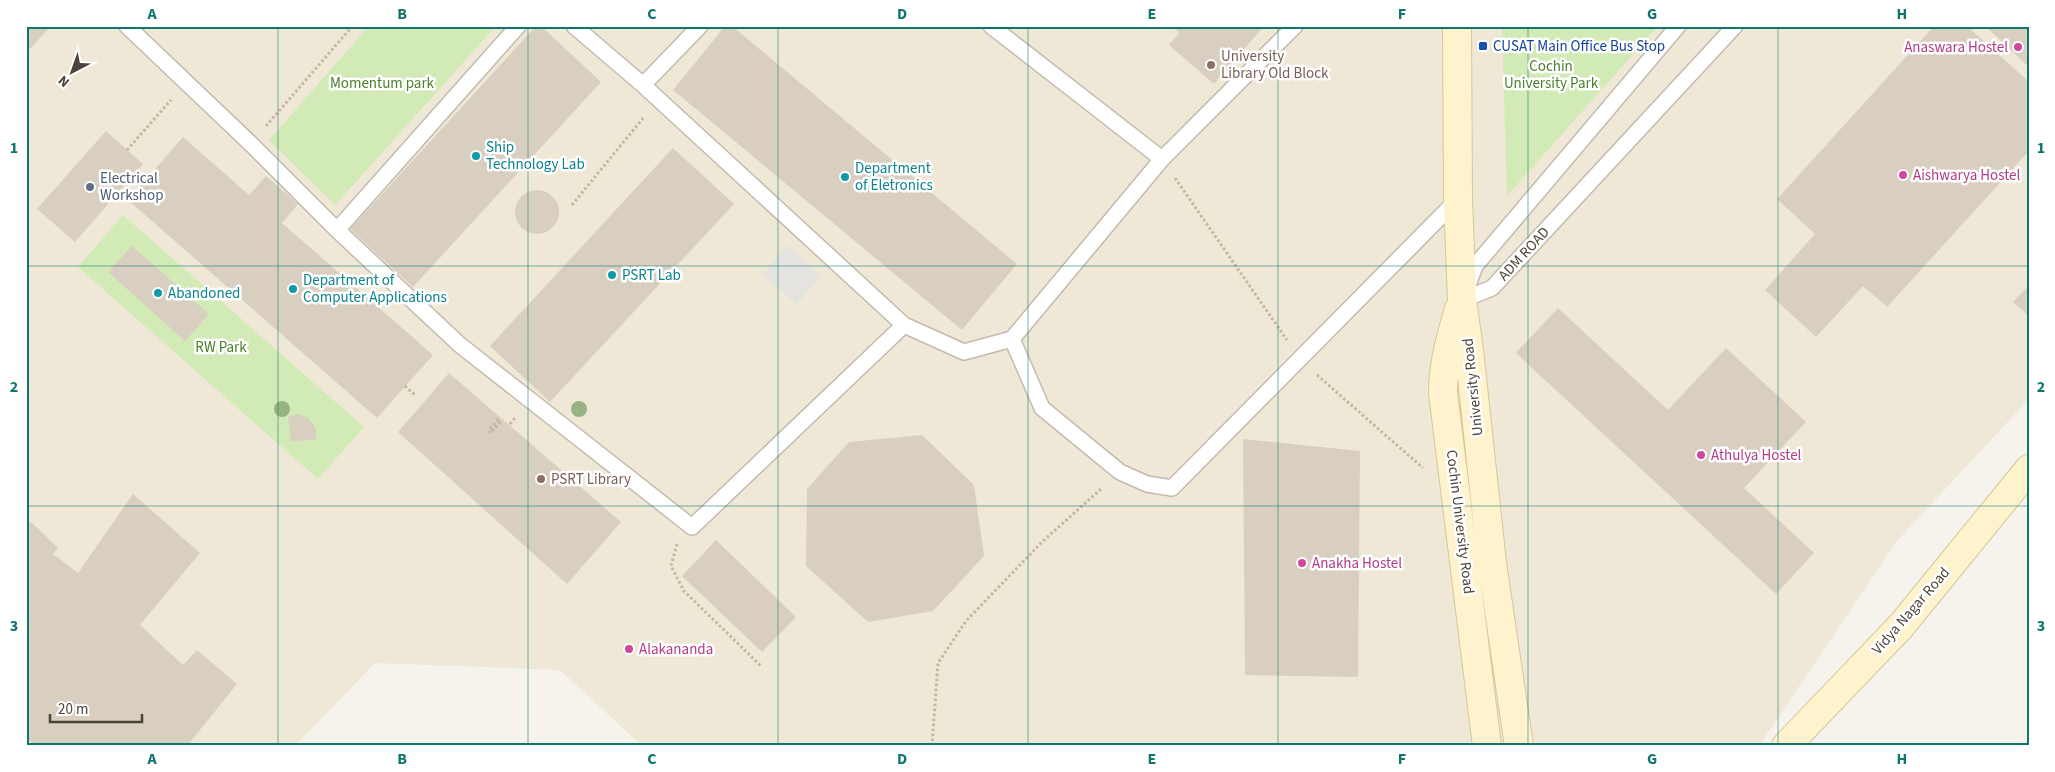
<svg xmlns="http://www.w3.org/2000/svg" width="2055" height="772" viewBox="0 0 2055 772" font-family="'Source Sans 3',sans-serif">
<rect width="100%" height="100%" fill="#f6f3ec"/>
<path fill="#efe8d6" d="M26,26H2029V399L1897,541L1759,746H642L560,670L375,663L295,746H26Z"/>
<path fill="#d2eab5" d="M369,26H496L335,205L269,140Z
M1502,26H1658L1507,196Z
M123,215L364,427L318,479L78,267Z"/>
<path fill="#e5e3e0" d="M787,245L821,276L797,304L763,275Z"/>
<path fill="#d8cfc1" d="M26,26H51L26,53Z
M536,26H541L601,82L413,287L350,229Z
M725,26H732L1017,264L962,330L673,90Z
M1172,26H1264L1214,84L1169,45L1179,33Z
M1934,26H1967L2029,82V151L1887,307L1863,286L1816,337L1765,290L1815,234L1777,199Z
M1985,26H2029V67Z
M106,131L143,164L75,242L37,209Z
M183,137L249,195L266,176L298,204L282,223L433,355L377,418L128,200Z
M673,148L734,204L550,402L490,346Z
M515 212a22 22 0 1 1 44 0a22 22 0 1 1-44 0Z
M132,246L209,314L185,341L108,272Z
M2029,285V316L2013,302Z
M1558,308L1668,410L1726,348L1806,422L1744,488L1814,553L1776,594L1516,353Z
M449,373L621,522L567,584L398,432Z
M298,414L308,418L316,428V440L291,441L288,417Z
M922,435L974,485L984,556L933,611L868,622L806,566L807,489L849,442Z
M1243,439L1360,451L1358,677L1245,675Z
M133,494L200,553L140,625L183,665L197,650L237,684L187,746H36L26,738V527L31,522L58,548L53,554L78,573Z
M716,540L796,617L762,652L682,576Z"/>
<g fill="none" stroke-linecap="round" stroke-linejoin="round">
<g stroke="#c2bbae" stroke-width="18">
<path id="lane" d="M127,26L251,144L337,230L460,345L692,527L904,325
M574,26L643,85L904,325L964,352L1012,339L1162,159L1295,26
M991,26L1162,159
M643,85L700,26
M337,230L518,26
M1468,285L1475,266L1678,26
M1462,300L1492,288L1735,26
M1012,339L1042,408L1120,472L1147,484L1172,488L1458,199"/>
</g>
<g stroke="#d6c79b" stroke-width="30">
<path id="secondary" d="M1457,26L1458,199L1462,300L1469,350L1492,563L1519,746
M1459,309C1451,337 1443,363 1443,393L1487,746
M1786,746L1901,626L2029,469"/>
</g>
<path stroke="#c4b79f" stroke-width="3" stroke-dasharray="2.5 2.5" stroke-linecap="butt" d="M266,126L350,29L349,26
M127,150L171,100
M1175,178L1287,340
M572,205L644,117
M1317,375L1423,468
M405,386L415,395
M498,419L489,431L491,433L501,421
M510,424L515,418
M677,544L671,566L684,591L762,667
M932,746L938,663L966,621L1043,541L1102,488"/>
<use href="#lane" stroke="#fff" stroke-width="15"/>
<use href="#secondary" stroke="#fff3cd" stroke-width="28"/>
</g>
<g fill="#97b381">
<circle cx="282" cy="409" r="8"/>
<circle cx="579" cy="409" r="8"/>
</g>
<path fill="none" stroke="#0f766e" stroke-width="1" stroke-opacity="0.55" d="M278,26V746M528,26V746M778,26V746M1028,26V746M1278,26V746M1528,26V746M1778,26V746M26,266H2029M26,506H2029"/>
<rect fill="#1a4fb4" stroke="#fff" stroke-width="2" x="1478" y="41" width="10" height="10" rx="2.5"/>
<g fill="#d1479c" stroke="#fff" stroke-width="2">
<circle cx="2018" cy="47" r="5"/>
<circle cx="1903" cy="175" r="5"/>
<circle cx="1701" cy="455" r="5"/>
<circle cx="1302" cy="563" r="5"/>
<circle cx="629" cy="649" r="5"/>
</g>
<g fill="#8d6e63" stroke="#fff" stroke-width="2">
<circle cx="1211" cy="65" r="5"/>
<circle cx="541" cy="479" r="5"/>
</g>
<g fill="#0f9aa8" stroke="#fff" stroke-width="2">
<circle cx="476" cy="156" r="5"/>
<circle cx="845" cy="177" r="5"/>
<circle cx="612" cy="275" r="5"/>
<circle cx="293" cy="289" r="5"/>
<circle cx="158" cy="293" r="5"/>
</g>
<circle fill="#5c6f8a" stroke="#fff" stroke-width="2" cx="90" cy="187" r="5"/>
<g text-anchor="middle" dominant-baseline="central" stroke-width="5" stroke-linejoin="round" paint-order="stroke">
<g font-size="15" fill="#164399" stroke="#fff" text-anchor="start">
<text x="1493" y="46">CUSAT Main Office Bus Stop</text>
</g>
<g font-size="15" fill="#b23c85" stroke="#fff" text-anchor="start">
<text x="2008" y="47" text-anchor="end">Anaswara Hostel</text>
<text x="1913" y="175">Aishwarya Hostel</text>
<text x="1711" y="455">Athulya Hostel</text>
<text x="1312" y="563">Anakha Hostel</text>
<text x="639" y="649">Alakananda</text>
</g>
<g font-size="15" fill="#785e54" stroke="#fff" text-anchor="start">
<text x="1221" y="56">University<tspan x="1221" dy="17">Library Old Block</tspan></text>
<text x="551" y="479">PSRT Library</text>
</g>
<g font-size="15" fill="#4a7f2a" stroke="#fff">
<text x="1551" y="66">Cochin<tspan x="1551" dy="17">University Park</tspan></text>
<text x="382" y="83">Momentum park</text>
<text x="221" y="347">RW Park</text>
</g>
<g font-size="15" fill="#0d838f" stroke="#fff" text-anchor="start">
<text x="486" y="147">Ship<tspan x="486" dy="17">Technology Lab</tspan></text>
<text x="855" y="168">Department<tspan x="855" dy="17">of Eletronics</tspan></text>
<text x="622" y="275">PSRT Lab</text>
<text x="303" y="280">Department of<tspan x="303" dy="17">Computer Applications</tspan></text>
<text x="168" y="293">Abandoned</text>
</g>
<g font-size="15" fill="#4e5e75" stroke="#fff" text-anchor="start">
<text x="100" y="178">Electrical<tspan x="100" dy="17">Workshop</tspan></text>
</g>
<g font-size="15" fill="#4b4439" stroke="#fff">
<text transform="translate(1524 254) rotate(-47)">ADM ROAD</text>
<text transform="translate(1473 387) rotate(-96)">University Road</text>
<text transform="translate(1460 522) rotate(83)">Cochin University Road</text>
<text transform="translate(1911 611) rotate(-49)">Vidya Nagar Road</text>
</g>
</g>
<rect width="2055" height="772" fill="none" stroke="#ffffff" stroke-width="55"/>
<g transform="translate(72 72) rotate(221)" stroke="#ffffff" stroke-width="4" paint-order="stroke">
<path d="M0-4L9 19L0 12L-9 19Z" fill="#4b4439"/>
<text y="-8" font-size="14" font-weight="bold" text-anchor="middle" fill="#4b4439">N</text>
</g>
<path d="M50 714v8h92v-8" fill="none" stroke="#4b4439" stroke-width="2.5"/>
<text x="58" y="714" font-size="15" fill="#4b4439" stroke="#ffffff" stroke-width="4" paint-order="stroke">20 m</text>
<rect x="28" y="28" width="2000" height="716" fill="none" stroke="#0f766e" stroke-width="2"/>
<g font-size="16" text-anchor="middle" font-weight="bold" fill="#0f766e">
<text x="152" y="19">A</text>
<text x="402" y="19">B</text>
<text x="652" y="19">C</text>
<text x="902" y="19">D</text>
<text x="1152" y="19">E</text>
<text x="1402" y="19">F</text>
<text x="1652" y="19">G</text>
<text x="1902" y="19">H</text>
<text x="14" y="153">1</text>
<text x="2041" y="153">1</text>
<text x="14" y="392">2</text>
<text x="2041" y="392">2</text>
<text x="14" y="631">3</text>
<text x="2041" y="631">3</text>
<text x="152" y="764">A</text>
<text x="402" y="764">B</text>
<text x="652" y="764">C</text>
<text x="902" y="764">D</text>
<text x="1152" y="764">E</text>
<text x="1402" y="764">F</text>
<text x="1652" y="764">G</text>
<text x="1902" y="764">H</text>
</g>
</svg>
